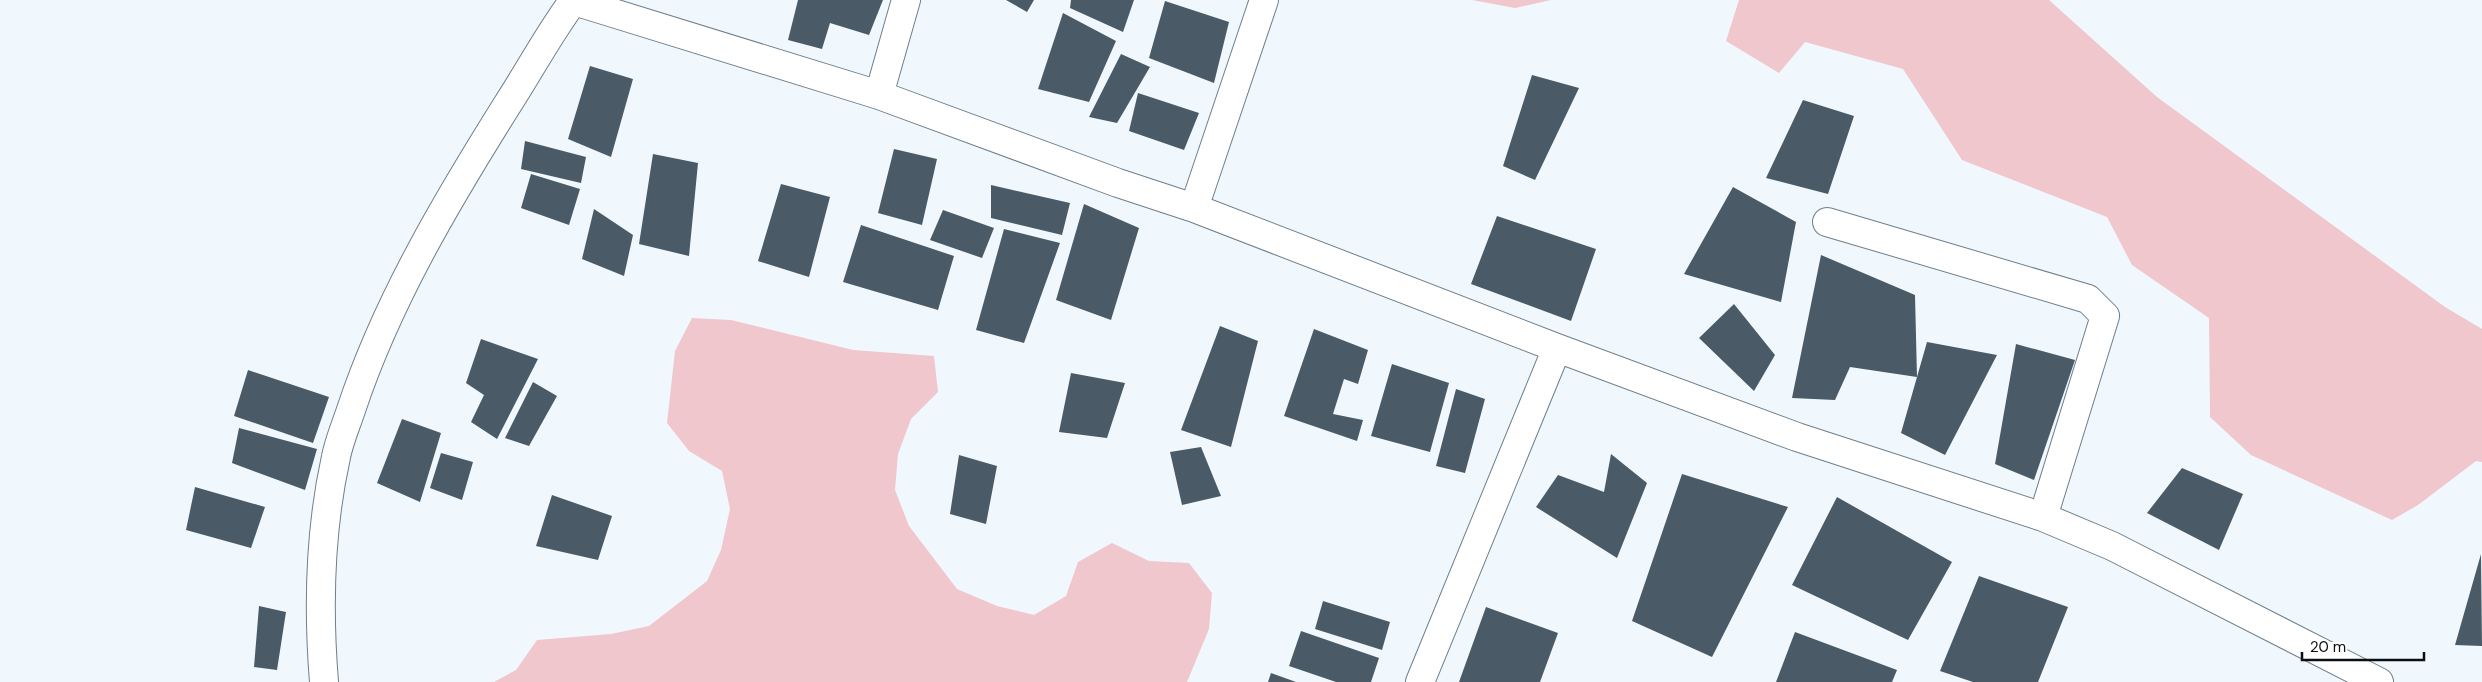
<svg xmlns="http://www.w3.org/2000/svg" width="2482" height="682" viewBox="0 0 2482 682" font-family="'DM Sans',sans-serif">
<rect width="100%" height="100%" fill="#f0f8fe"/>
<path fill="#efc7cc" d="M1472,0H1551L1515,8Z
M1739,0H2049L2157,97L2445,307L2482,329V462L2476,461L2418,505L2392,520L2251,455L2210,417L2209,318L2132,265L2107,217L1962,160L1903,69L1805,42L1779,73L1726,41Z
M692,318L731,320L853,350L934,356L938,392L911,419L898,454L895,490L909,526L957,589L997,606L1034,615L1066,596L1078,562L1112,543L1149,561L1189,563L1212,593L1209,629L1187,682H494L516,670L537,640L611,634L649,626L707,581L721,550L730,509L722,471L689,451L667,423L675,351Z"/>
<path fill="#4a5b67" d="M798,0H883L869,35L830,23L822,49L788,40Z
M1006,0H1034L1027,12Z
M1071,0H1134L1123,32L1070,8Z
M1165,1L1229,22L1214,83L1149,58Z
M1063,13L1116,41L1089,102L1038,89Z
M1121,54L1150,67L1117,123L1089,117Z
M590,66L633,79L611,157L568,139Z
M1532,75L1579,88L1535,180L1503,166Z
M1138,93L1199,113L1184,150L1129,131Z
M1803,100L1854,116L1828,194L1766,178Z
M525,141L586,157L581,183L521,169Z
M894,149L937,159L922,225L878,213Z
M653,154L698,163L689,256L639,244Z
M531,174L580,189L569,225L521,208Z
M781,184L830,197L809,277L758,261Z
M991,185L1070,203L1062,235L991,218Z
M1733,187L1796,222L1781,302L1684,274Z
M1084,204L1139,228L1111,320L1056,300Z
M594,209L633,235L624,276L582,259Z
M943,210L994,228L982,258L930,240Z
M1497,216L1596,249L1571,321L1471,284Z
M861,225L954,256L938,310L843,282Z
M1004,229L1060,243L1024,343L976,330Z
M1821,255L1915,295L1917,377L1927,342L1997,355L1945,455L1901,433L1917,377L1850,367L1835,400L1792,398Z
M1734,304L1775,355L1754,391L1699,338Z
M1220,326L1258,341L1231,447L1181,430Z
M1314,329L1368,350L1358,384L1344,379L1333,414L1363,420L1357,441L1284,416Z
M481,339L538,359L497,439L471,422L484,395L466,383Z
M2016,344L2075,360L2034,480L1995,464Z
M1392,364L1449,383L1430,452L1371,436Z
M248,370L329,397L313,443L234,416Z
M1071,373L1125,383L1107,438L1059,432Z
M533,382L557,396L529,446L505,438Z
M1456,389L1485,399L1465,473L1436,466Z
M402,419L441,433L420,502L377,483Z
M239,428L317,449L305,490L232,463Z
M1201,447L1221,496L1182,505L1170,452Z
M441,453L473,462L462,500L430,488Z
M1611,454L1647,483L1617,558L1536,507L1558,475L1604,492Z
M959,455L997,466L986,524L950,514Z
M2182,468L2243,494L2219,550L2147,513Z
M1682,474L1788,507L1712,657L1632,621Z
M195,487L265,507L251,548L186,530Z
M552,495L612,516L598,560L536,546Z
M1837,497L1952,562L1908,640L1792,585Z
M2481,554L2482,646L2455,645Z
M1979,576L2068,607L2038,682H1973L1940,671Z
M1323,601L1390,622L1382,650L1315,629Z
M259,606L286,612L277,670L254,667Z
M1486,607L1558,633L1540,682H1459Z
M1301,631L1379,658L1371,682H1336L1289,666Z
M1795,632L1897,670L1892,682H1776Z
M1271,673L1296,682H1268Z"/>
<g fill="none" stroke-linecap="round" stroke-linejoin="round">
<g stroke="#6e7f8c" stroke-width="30">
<path id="minor" d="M571,0L879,95L1118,183L1194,208L1557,348L1797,437L2043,517L2112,546L2379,682
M879,95L906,0
M1194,208L1264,0
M1827,222L2088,299L2105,316L2043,517
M324,682C318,608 320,529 336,457C339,441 346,425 351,410C387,301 448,199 509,102C531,68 550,32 574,0
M1420,682L1557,348"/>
</g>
<use href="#minor" stroke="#fff" stroke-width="28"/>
</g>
<path d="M2302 652v8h122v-8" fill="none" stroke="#090f14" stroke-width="2.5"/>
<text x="2310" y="652" font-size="15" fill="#090f14" stroke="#ffffff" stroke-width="4" paint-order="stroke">20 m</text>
</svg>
